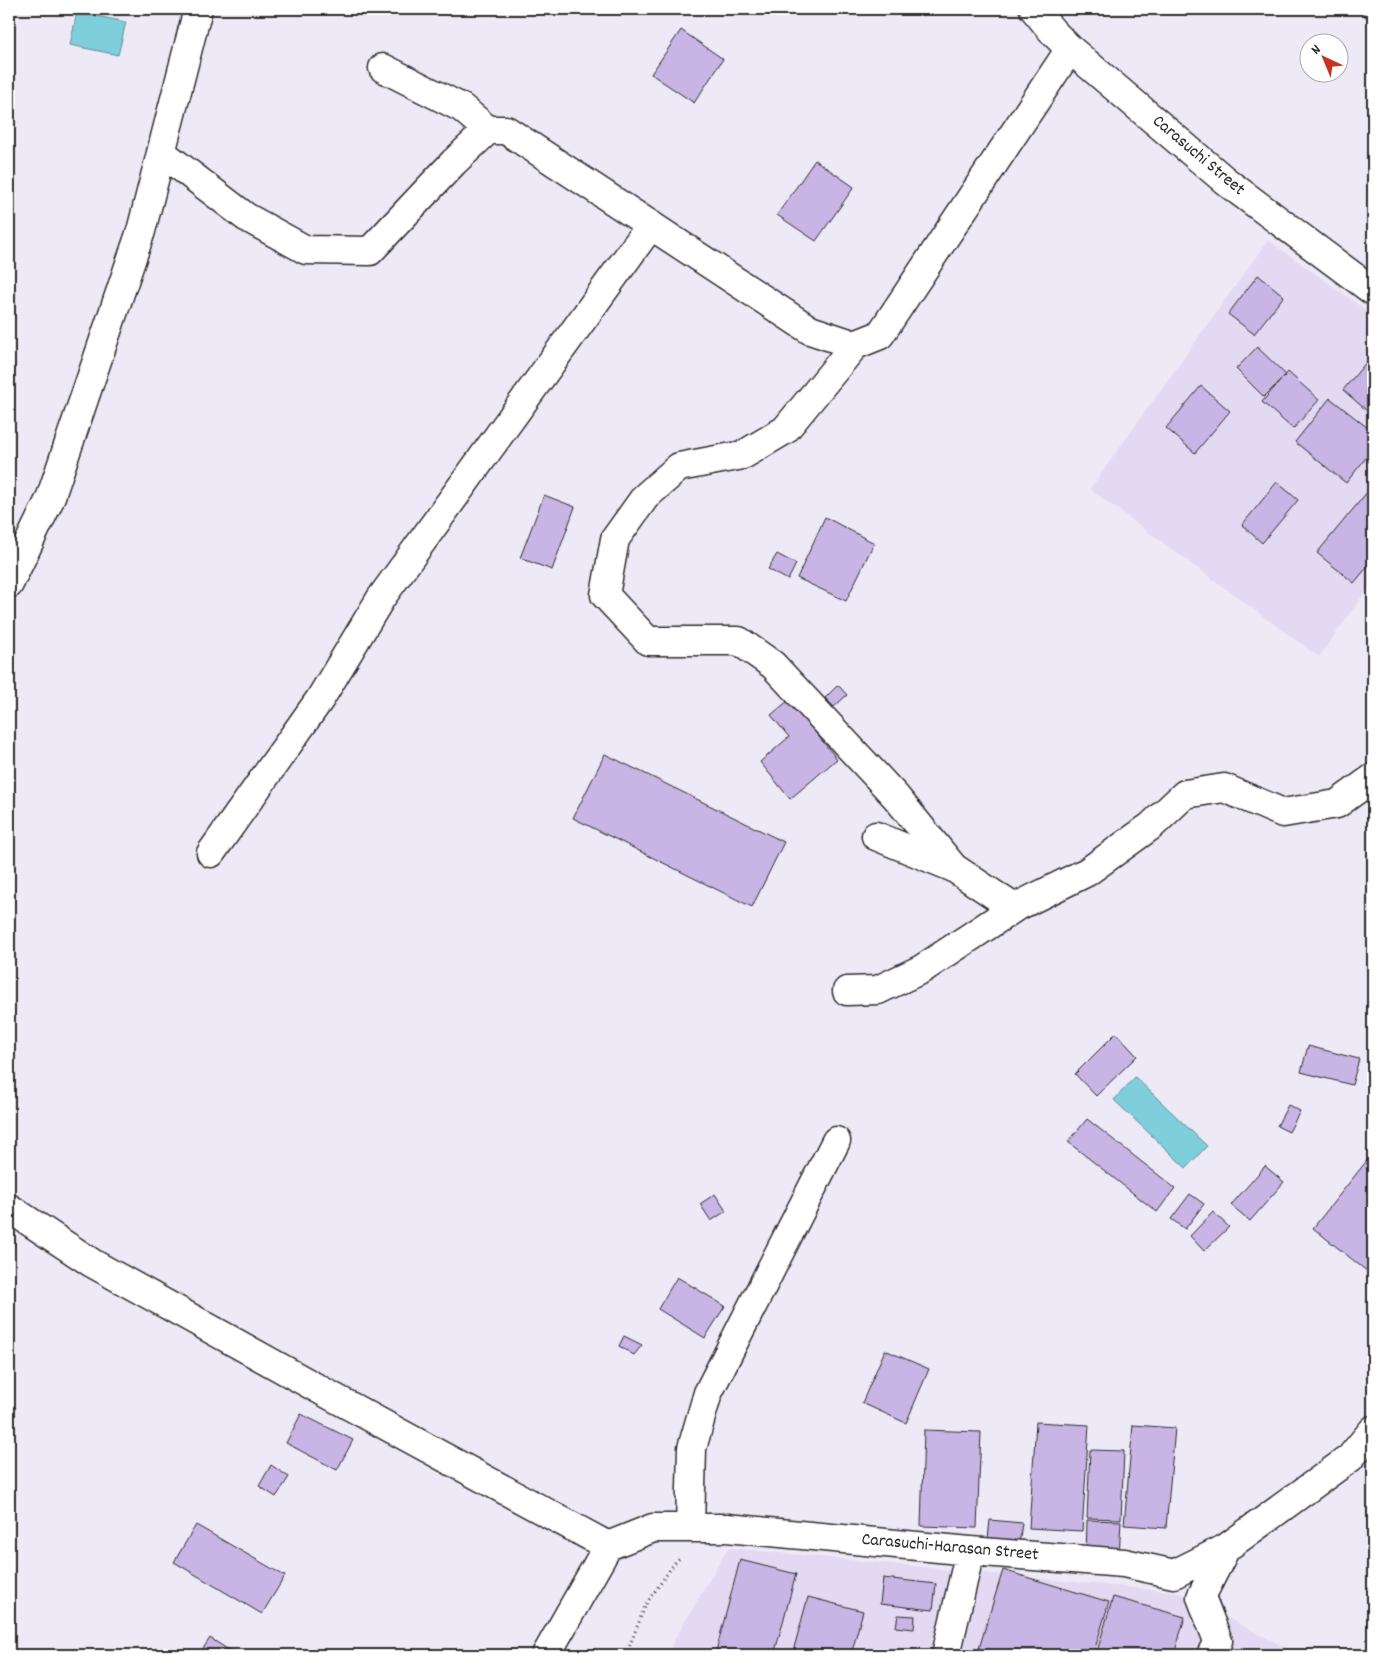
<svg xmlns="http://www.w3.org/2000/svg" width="1382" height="1664" viewBox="0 0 1382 1664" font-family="Dekko,sans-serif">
<rect width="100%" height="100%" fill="#eee9f7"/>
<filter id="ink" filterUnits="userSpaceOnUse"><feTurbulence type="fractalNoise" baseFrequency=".02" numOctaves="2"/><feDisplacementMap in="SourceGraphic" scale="10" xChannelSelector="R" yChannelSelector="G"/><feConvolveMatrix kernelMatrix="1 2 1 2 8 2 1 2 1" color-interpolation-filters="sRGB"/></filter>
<g filter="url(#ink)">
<path fill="#e3d9f2" d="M1268,240L1373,315V581L1319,657L1090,489Z
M728,1548L1177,1592L1300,1655H671L672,1644Z"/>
<path fill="#7ecedb" stroke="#5d8d95" d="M77,12L126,22L118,55L70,45Z
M1135,1077L1207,1146L1186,1168L1114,1100Z"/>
<path fill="#c8b5e5" stroke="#2b2b2b" d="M1356,9H1373V22Z
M681,30L723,59L694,103L651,74Z
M815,160L854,187L816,241L777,215Z
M1258,275L1284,296L1254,334L1228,314Z
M1257,347L1286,375L1264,397L1236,369Z
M1373,354V416L1343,390Z
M1288,372L1319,400L1293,429L1262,402Z
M1201,386L1230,411L1195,453L1166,428Z
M1330,398L1373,432V449L1346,483L1295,442Z
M1277,482L1298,500L1262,543L1242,525Z
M1373,485V560L1354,583L1317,553Z
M544,495L575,507L552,570L520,558Z
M825,517L874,543L846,601L797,578Z
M777,554L796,564L788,580L768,569Z
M838,685L847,695L834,707L825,698Z
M789,700L837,759L790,799L760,762L789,737L771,715Z
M605,754L784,842L752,907L573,818Z
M1116,1033L1137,1056L1096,1096L1075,1074Z
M1308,1046L1359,1059L1352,1085L1301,1072Z
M1288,1105L1300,1111L1289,1132L1277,1126Z
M1087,1119L1175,1188L1157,1212L1068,1142Z
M1373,1153V1276L1313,1228Z
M1265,1166L1284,1182L1250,1221L1231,1205Z
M715,1194L726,1211L711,1221L700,1204Z
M1190,1194L1204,1204L1185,1229L1171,1219Z
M1213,1212L1229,1227L1204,1251L1190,1236Z
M677,1277L725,1306L705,1338L658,1309Z
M624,1336L642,1345L634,1355L619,1346Z
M885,1350L929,1369L906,1423L862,1403Z
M301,1414L353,1440L337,1470L286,1443Z
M1036,1422L1089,1425L1082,1531L1029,1528Z
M1133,1425L1175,1428L1166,1528L1124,1525Z
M924,1430L981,1432L977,1528L921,1526Z
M1090,1450L1124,1451L1121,1519L1087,1518Z
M271,1465L289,1477L276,1497L259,1486Z
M990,1520L1022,1523L1018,1553L987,1549Z
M1087,1520L1121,1521L1119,1556L1086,1555Z
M196,1525L285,1576L262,1614L174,1562Z
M740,1560L796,1574L774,1655H715Z
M1003,1570L1109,1602L1093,1655H977Z
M883,1578L936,1584L933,1610L880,1604Z
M808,1597L863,1611L851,1655H792Z
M1113,1597L1185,1617L1174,1655H1096Z
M898,1615L915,1616L914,1629L896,1627Z
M210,1638L232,1652L230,1655H199Z"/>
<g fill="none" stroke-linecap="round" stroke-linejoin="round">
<g stroke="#2b2b2b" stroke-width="31">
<path id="minor" d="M1034,9L1053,32L1070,49L1228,183L1373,291
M383,68L462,108L488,130
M161,152L246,217L306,250L370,251L454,162L488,130H506L810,330L855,345L880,335L1070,49
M855,345L785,430L743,455L679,467L645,497L615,539L605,595L648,641H739L773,665L896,797L954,868
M9,584L50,499L141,231L198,9
M876,836L954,868L1014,908
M211,853L320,699L381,598L651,225
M847,991L878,990L922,969L1014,908L1087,872L1151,826L1185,794L1224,788L1283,813L1337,804L1373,778
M9,1208L92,1263L324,1392L608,1546
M690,1528L692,1448L708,1393L836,1141
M546,1655L608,1546L653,1528H727L970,1551L1124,1563L1174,1574L1226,1548L1350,1458L1373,1430
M946,1655L970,1551
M1211,1655L1218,1641L1201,1597L1226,1548"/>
</g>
<path stroke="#2b2b2b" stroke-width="3" stroke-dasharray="1 4" stroke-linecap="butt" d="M626,1655L646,1604L676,1561L680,1558"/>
<use href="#minor" stroke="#fff" stroke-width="28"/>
</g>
</g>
<g text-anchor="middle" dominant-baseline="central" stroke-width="5" stroke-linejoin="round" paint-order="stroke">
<g font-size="18" fill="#2b2b2b" stroke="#fff">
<text transform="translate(1198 156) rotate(40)">Carasuchi Street</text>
<text transform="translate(950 1548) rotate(5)">Carasuchi-Harasan Street</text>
</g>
</g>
<rect width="1382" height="1664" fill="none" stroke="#fff" stroke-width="30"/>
<rect x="15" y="15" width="1352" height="1634" fill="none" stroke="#2b2b2b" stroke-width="2" filter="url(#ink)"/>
<g transform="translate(1324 58) rotate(316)"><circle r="24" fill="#ffffff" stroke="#aaaaaa"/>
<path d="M0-4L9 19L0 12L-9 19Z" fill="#c8321e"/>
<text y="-8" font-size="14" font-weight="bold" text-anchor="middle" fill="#2b2b2b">N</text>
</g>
</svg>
